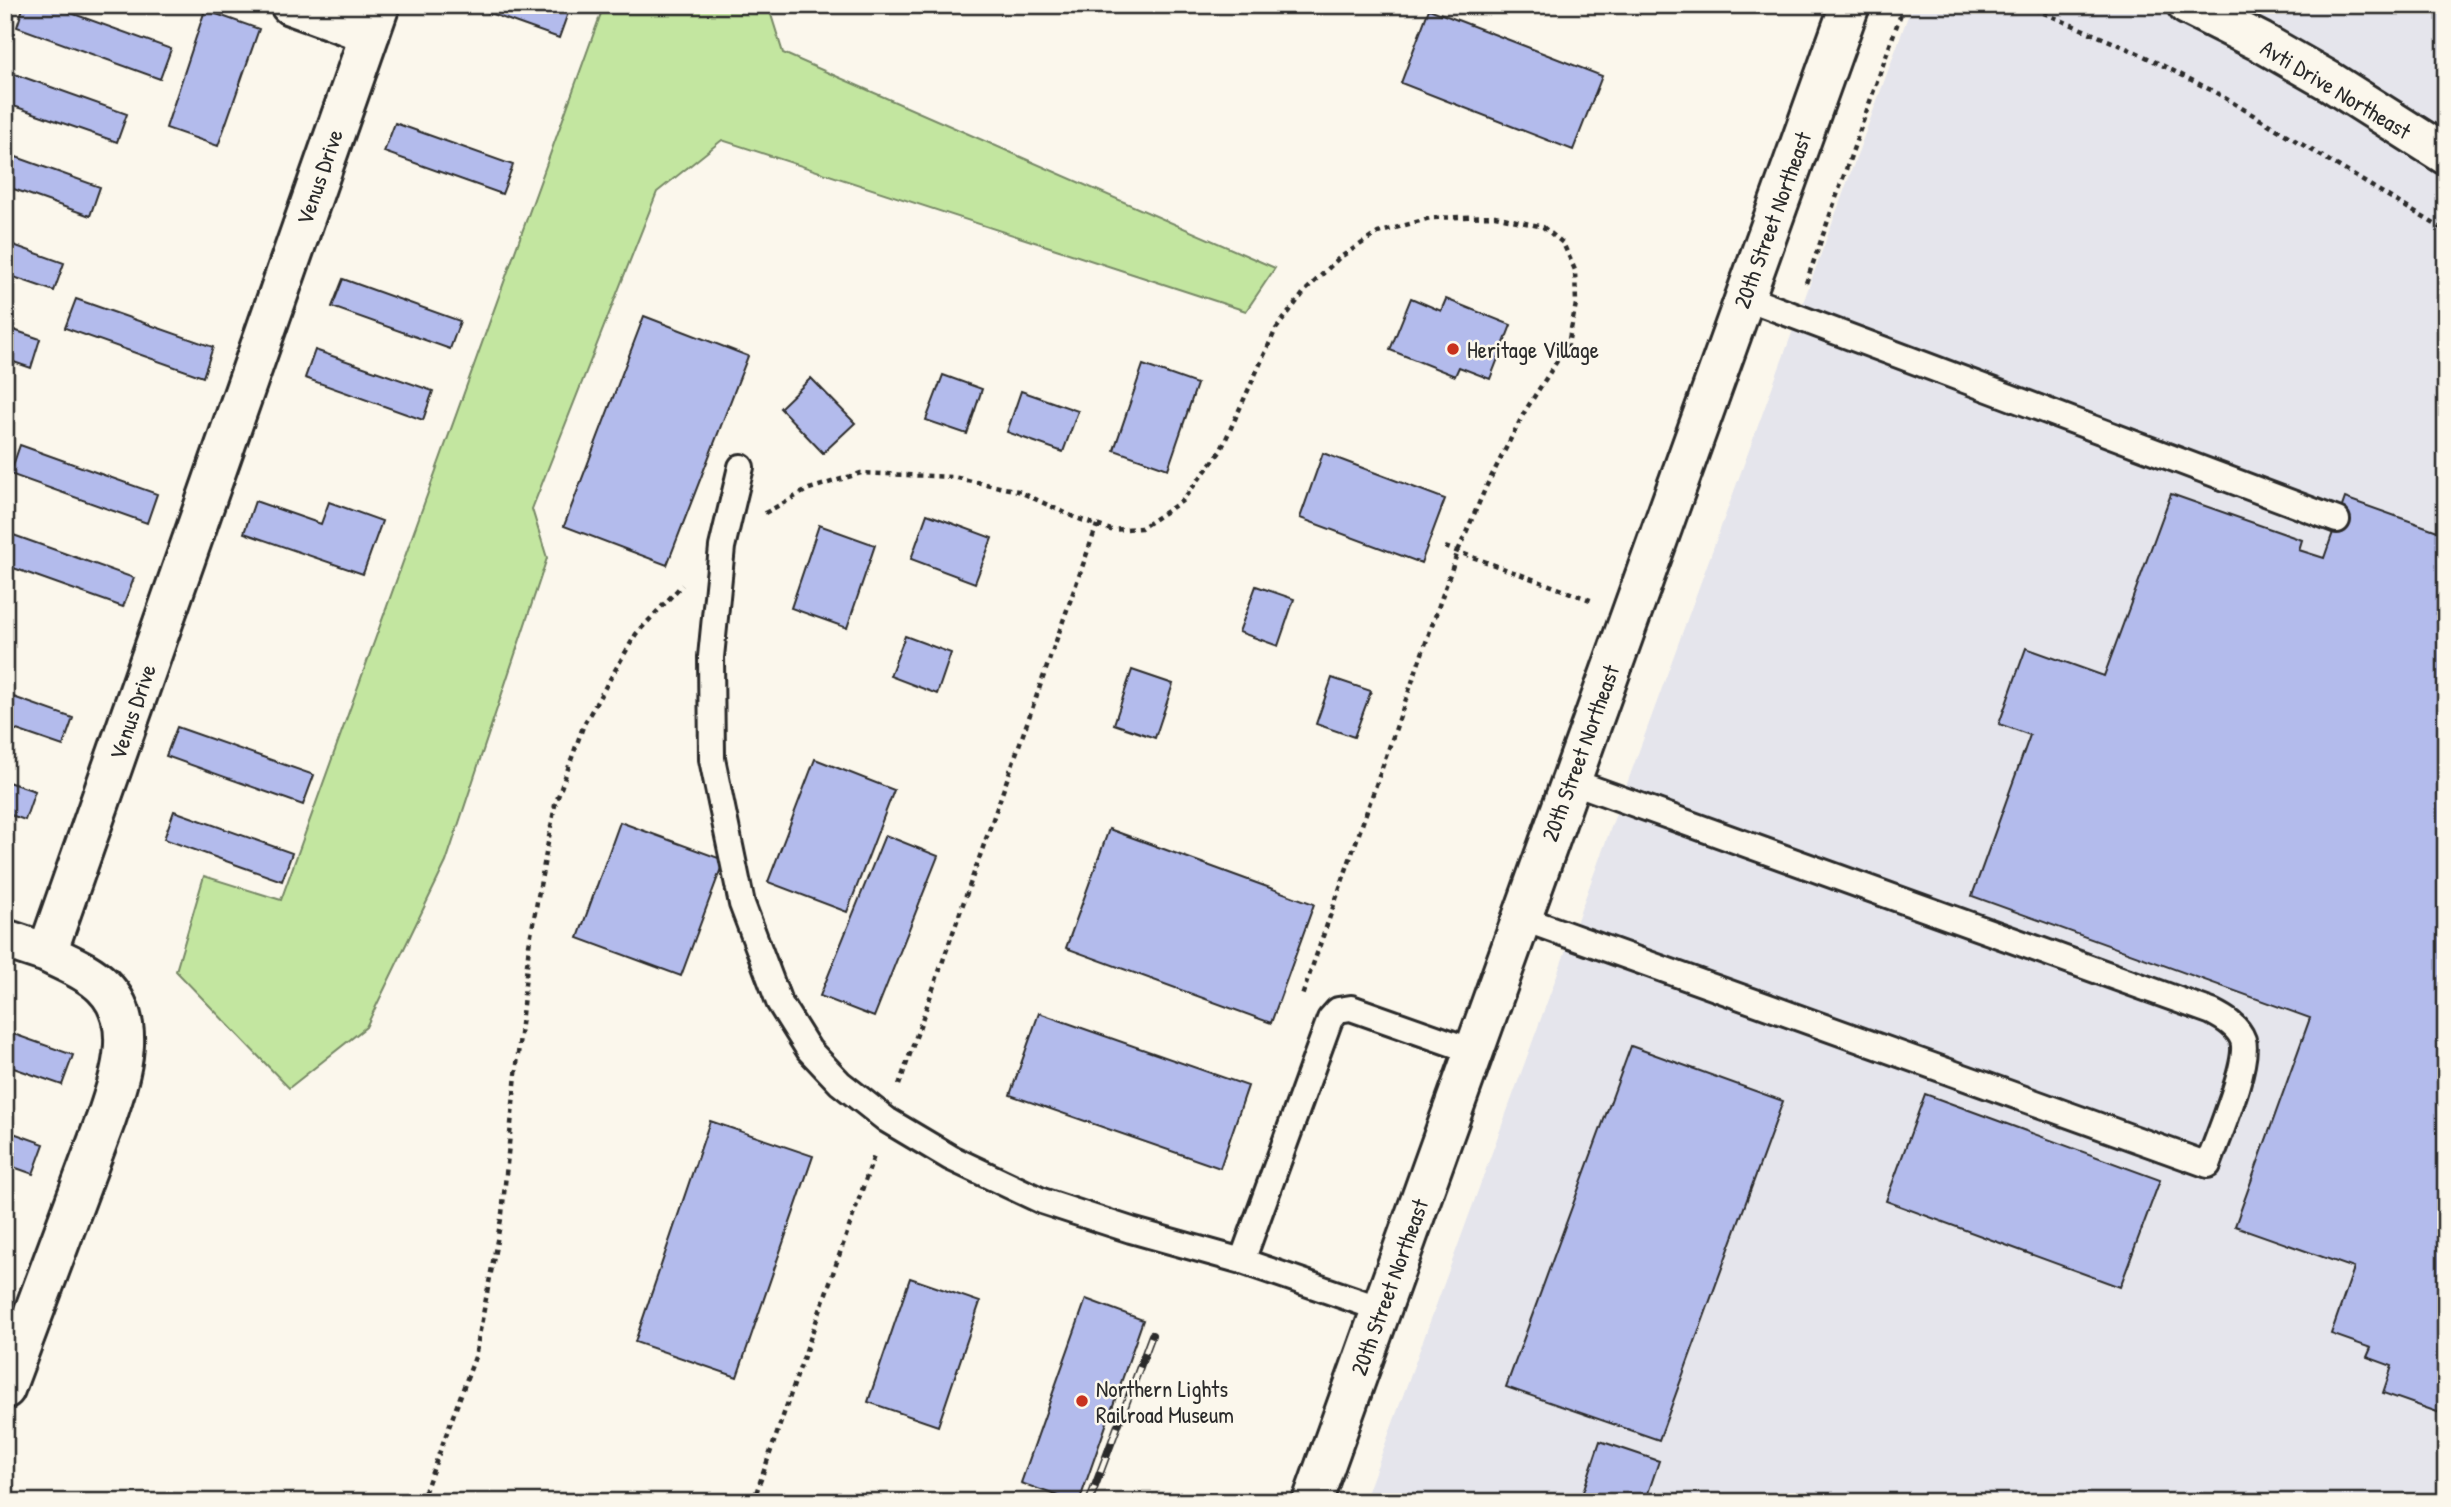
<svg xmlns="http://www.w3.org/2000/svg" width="2451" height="1507" viewBox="0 0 2451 1507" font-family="'Patrick Hand',sans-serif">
<rect width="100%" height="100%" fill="#fbf7ec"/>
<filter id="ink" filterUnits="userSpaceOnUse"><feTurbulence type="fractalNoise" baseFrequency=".0143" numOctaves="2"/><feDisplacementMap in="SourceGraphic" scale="14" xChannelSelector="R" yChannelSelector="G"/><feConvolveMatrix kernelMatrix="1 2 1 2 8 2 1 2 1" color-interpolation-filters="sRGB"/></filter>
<g filter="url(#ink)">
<path fill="#e5e5ec" d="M1912,5H2446V1502H1364Z"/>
<path fill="#c3e6a0" stroke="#786" stroke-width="2" d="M604,5H768L783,53L1275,268L1246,311L722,140L657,192L532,509L547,558L446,862L366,1027L289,1088L176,971L204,876L281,900Z"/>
<path fill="#b3bbec" stroke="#2b2b2b" stroke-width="2" d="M24,5H49L171,49L160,79L17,27Z
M467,5H557L569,10L559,38Z
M1429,9L1602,76L1573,150L1401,83Z
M205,10L259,29L218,146L166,128Z
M9,72L127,114L117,142L5,103V82Z
M395,123L513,165L502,194L384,152Z
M5,153L100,187L90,216L5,186Z
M5,242L64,263L54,291L5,274Z
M343,279L460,321L450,349L332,307Z
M1411,298L1441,311L1446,299L1511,325L1490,379L1459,367L1455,376L1390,350Z
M76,299L213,347L203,377L65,328Z
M644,316L748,356L667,565L564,526Z
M5,327L40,339L31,368L5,359Z
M315,350L433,391L423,420L305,378Z
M1143,365L1197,384L1168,469L1114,450Z
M943,375L982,389L967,434L926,420Z
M811,378L855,423L823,453L780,408Z
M1021,391L1078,411L1063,452L1007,432Z
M20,445L157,494L147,523L10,474Z
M1323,453L1445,499L1421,563L1300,518Z
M2171,494L2302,540L2299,550L2324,558L2345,498L2446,534V1415L2383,1393L2392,1366L2367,1357L2371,1348L2331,1334L2354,1268L2235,1226L2310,1018L1972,896L2030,735L1999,724L2026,648L2104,676Z
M255,501L321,524L329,502L382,521L363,574L244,533Z
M927,514L992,538L975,583L911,559Z
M819,525L875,545L847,628L791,608Z
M5,532L134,578L123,607L5,565Z
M1256,586L1294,599L1278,646L1239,632Z
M905,636L951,653L937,694L890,676Z
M1132,670L1173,684L1155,738L1114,724Z
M1332,678L1371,691L1354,737L1316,724Z
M5,694L73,718L63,746L5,726Z
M177,727L314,775L303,805L166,756Z
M815,759L894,790L847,912L768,882Z
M5,781L35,791L25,820L5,813Z
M174,811L292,853L282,881L164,839Z
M620,822L724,860L681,976L578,938Z
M1109,829L1314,904L1271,1023L1066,948Z
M885,835L938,856L874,1017L820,996Z
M1039,1013L1248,1086L1220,1168L1010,1095Z
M5,1031L73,1055L62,1085L5,1065Z
M1631,1046L1783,1101L1659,1440L1506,1387Z
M1925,1094L2160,1180L2120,1287L1886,1201Z
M710,1121L813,1156L737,1377L635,1342Z
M5,1130L44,1144L33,1174L5,1164Z
M910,1278L980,1302L938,1426L868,1402Z
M1086,1299L1143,1320L1079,1502H1075L1021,1483Z
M1600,1441L1659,1461L1645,1502H1591L1581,1498Z"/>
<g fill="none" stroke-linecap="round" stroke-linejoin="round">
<g stroke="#2b2b2b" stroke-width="30">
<path id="service" d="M1744,297L2337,520
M741,467L722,547L711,657L712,759L742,904L779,1002L809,1050L840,1083L887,1120L951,1158L1042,1201L1131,1230L1242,1261L1381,1309
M1521,918L2208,1165C2217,1139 2250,1064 2243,1040C2238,1026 2224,1018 2212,1012L1571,781
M1242,1261L1330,1019L1338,1010L1351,1008L1473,1051"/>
</g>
<g stroke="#2b2b2b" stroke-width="44">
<path id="minor" d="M290,5L370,34
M2187,5L2261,42L2331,82L2446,155
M5,939L47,953
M5,1389L106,1119C120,1077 140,1022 103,986C88,971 66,963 47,953L380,5
M1312,1502L1850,5"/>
</g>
<path stroke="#2b2b2b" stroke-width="4.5" stroke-dasharray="5 5" stroke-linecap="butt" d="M2025,5L2138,53L2215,92L2446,231
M1806,283L1904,5
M765,513L809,489L861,473L953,477L1018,491L1076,518L1111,530L1141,528L1182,501L1220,452L1276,329L1305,291L1339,258L1378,233L1430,218L1495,216L1543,227L1563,243L1575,270L1576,304L1568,344L1525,411L1486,487L1458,551L1302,996
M1445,547L1593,601
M899,1085L1097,525
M421,1502L475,1357L502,1214L529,945L555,805L584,724L636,634L682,585
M753,1502L875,1153"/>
<use href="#service" stroke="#fbf7ec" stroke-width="24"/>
<use href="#minor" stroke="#fbf7ec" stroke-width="38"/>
<g stroke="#2b2b2b" stroke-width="8">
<path id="rail" d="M1089,1502L1152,1335"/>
</g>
<use href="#rail" stroke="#fbf7ec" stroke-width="5" stroke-dasharray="16" stroke-linecap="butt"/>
</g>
</g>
<g fill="#c8321e" stroke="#fbf7ec" stroke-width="2.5">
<circle cx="1453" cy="349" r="7"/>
<circle cx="1082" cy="1401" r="7"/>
</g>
<g text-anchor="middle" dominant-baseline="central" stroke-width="5" stroke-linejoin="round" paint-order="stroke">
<g font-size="23" fill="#2b2b2b" stroke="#fbf7ec">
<text transform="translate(2336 89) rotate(31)">Avti Drive Northeast</text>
<text transform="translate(319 177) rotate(-71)">Venus Drive</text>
<text transform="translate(1772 220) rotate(-70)">20th Street Northeast</text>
<text transform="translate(132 712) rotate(-71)">Venus Drive</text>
<text transform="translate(1580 753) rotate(-70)">20th Street Northeast</text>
<text transform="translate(1389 1287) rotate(-70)">20th Street Northeast</text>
</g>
<g font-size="23" fill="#2b2b2b" stroke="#fbf7ec" text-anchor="start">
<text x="1467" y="349">Heritage Village</text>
<text x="1096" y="1388">Northern Lights<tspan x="1096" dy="26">Railroad Museum</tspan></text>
</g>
</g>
<rect width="2451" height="1507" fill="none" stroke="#fbf7ec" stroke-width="28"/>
<rect x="14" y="14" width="2423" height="1479" fill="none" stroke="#2b2b2b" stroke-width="2.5" filter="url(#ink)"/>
</svg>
